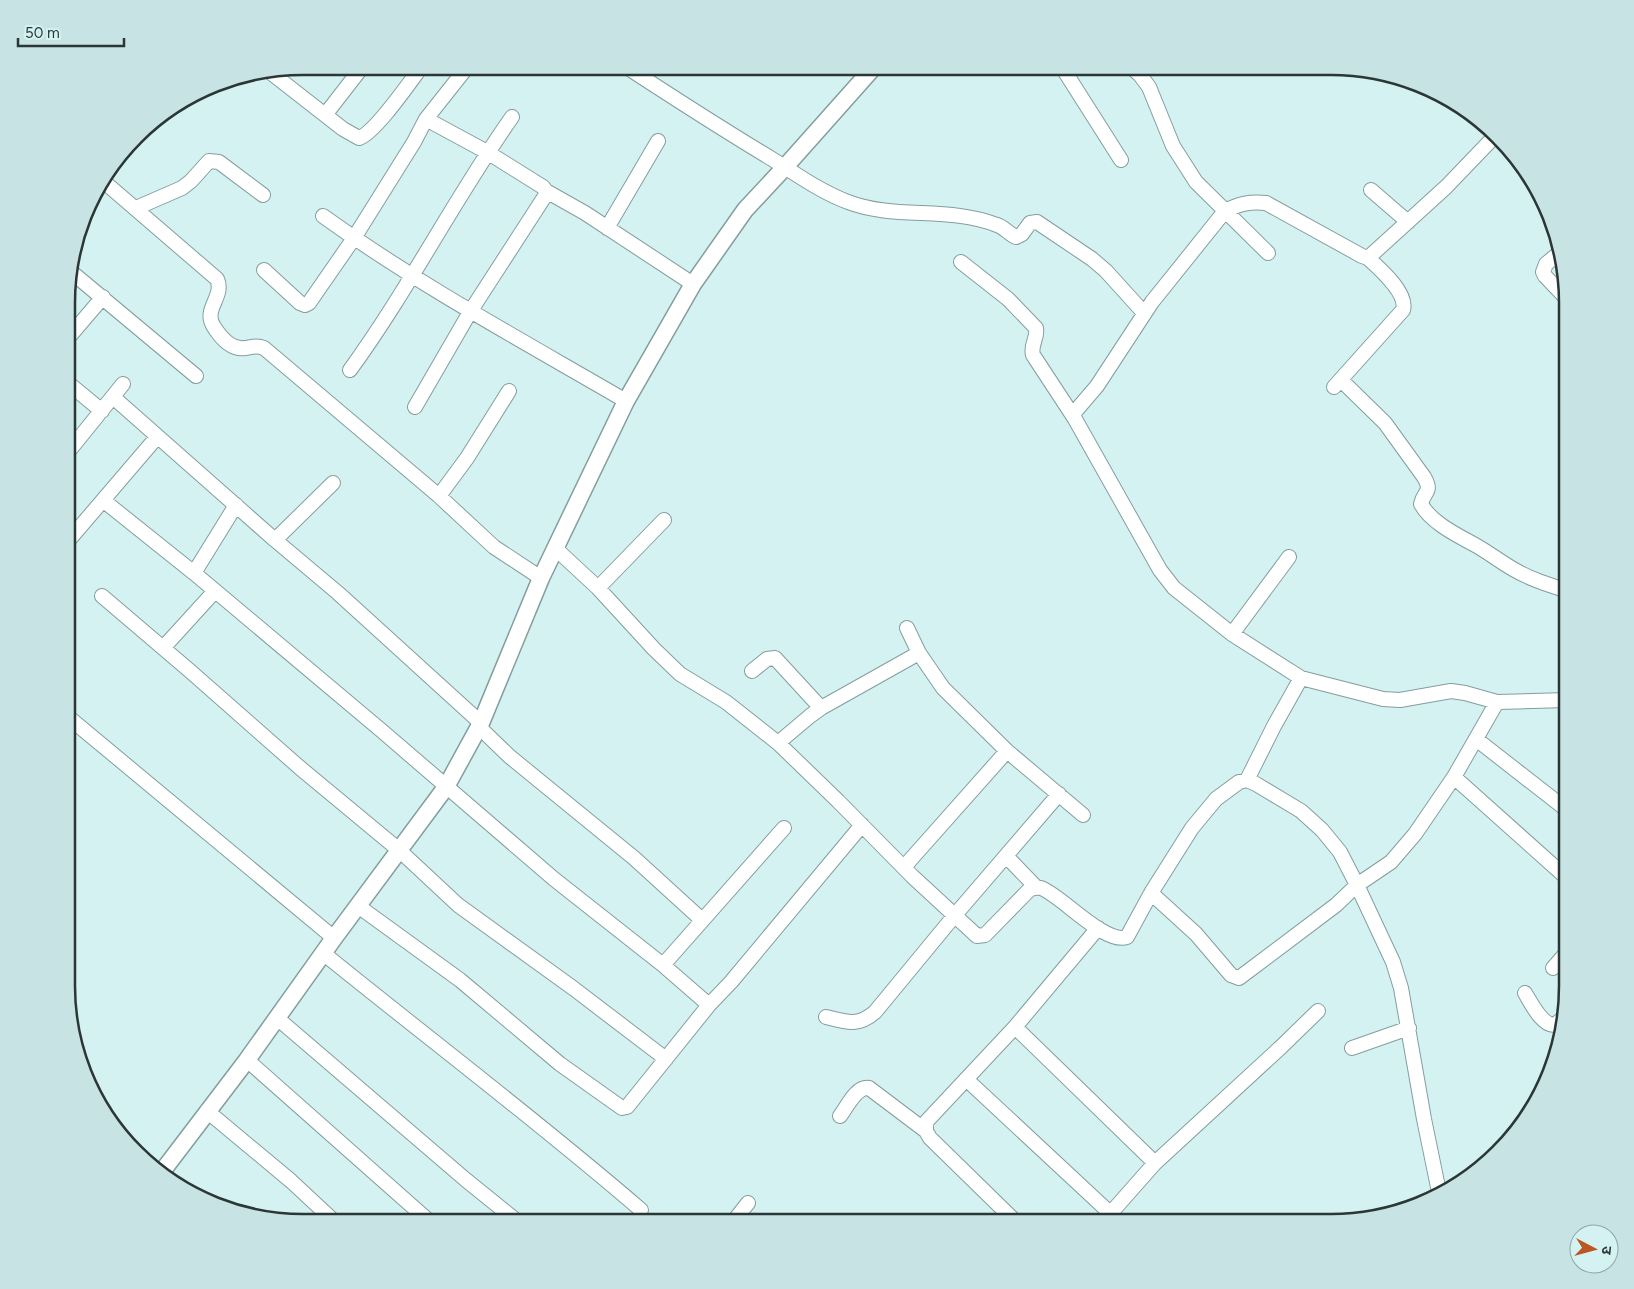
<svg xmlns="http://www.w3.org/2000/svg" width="1634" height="1289" viewBox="0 0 1634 1289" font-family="Figtree,'Noto Sans Devanagari',sans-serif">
<rect width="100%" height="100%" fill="#d5f2f2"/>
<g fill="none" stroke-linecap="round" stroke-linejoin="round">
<g stroke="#839e9d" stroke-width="16">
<path id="minor" d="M625,66C674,98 722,129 772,159C796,174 821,192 848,202C895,220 949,206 997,225C1004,227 1009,234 1016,237L1022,234L1030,223L1037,222L1092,259L1106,271L1144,313
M1062,67L1121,160
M1131,67L1140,75L1149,87L1173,146L1196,182L1268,253
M270,72L343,129L359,138C375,133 410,82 422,66
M325,115L363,66
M102,180L217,279C225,297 202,309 214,327C221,338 231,350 245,348C252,347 257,345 264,348L439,496L494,547L541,578
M1371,190L1408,222
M546,191L585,213L693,284
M136,208L182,188L191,181L209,161L219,162L263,195
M323,216C419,285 523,341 626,401
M607,228L658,141
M1558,254L1546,264L1543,272L1545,276L1567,299
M961,262L1008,299L1036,328C1038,338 1030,345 1033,355L1075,419L1160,570L1174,588L1232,634L1301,678L1383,699L1400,700L1451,691L1465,693L1497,702
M69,270L196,376
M264,270L300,303L305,305L309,303L354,238L414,142L426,119L468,66
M68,338L103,297
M350,370C409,289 454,199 512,117
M1341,380L1385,423L1424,477C1433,493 1424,490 1421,504C1431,523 1459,536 1477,546C1489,553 1501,562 1513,569C1530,579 1549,585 1568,591
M68,383L102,411
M1334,387L1403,310C1408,293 1380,269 1368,258
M113,397L275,540L338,593L481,723
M415,407L470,312L545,196L546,191L543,187L487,152L426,119
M1073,414L1097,386L1152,302L1225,211C1239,204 1250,201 1266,203L1362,256L1368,258L1446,187L1495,136
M68,452L123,384
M439,496L467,458L509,391
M104,501L194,573L382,731L554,879L663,965L709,1005
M275,540L333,483
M68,541L157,437
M556,549L598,588L654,649L680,674L726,702L778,743L838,801L912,876L977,936L985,935L1030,889C1034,888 1037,887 1041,888C1061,895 1105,945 1127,937L1151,893L1192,828L1216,799L1239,782L1247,780L1256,784L1301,811L1322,830L1340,852L1357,885L1393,962L1401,988L1424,1119L1439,1192
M194,573L236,505
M598,588L664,520
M102,596L190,671L299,767L399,850L458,905L573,988L666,1059
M907,628L919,653L943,688L1007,751L1083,815
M1232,634L1289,557
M163,648L214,592
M752,671L767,659L775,658L821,708
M67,716L334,938
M479,727L509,756L634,858L702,920
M1476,739L1567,810
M778,743L810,716L821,708L919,653
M1454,777L1567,878
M1247,780L1274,726L1301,678
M1006,856L1036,887
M904,867L1007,751
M1151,893L1196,934L1231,975L1239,978L1336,905L1357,885L1391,862L1415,834L1454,777L1497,702L1567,700
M358,906L460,980L560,1064L622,1108L627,1107L709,1005L731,982L862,825
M323,953C429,1039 538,1121 641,1210
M663,965L784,828
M1553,968L1567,952
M1525,993C1531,1003 1542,1026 1555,1025L1563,1018
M826,1017C846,1022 858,1027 875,1012L955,915L1059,794
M277,1018L466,1180L518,1222
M1015,1027L1155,1163
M1352,1048L1409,1028
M247,1060L430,1222
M966,1079L1110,1213
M207,1111L291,1181L335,1222
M840,1116C847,1107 856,1086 869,1088L926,1131
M733,1222L748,1203
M1017,1223L930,1138L926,1131V1122L1015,1027L1098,928
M1102,1223L1155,1163L1281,1047L1318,1011
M1286,1223H1287"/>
</g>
<g stroke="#839e9d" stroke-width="19">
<path id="tertiary" d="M161,1173L247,1060L334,938L446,787L481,723L541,578L626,401L693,284L745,210L785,167L874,67"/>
</g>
<use href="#minor" stroke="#fff" stroke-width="14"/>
<use href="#tertiary" stroke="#fff" stroke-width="16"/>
</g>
<path d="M0 0H1634V1289H0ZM303 75H1331A228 228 0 0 1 1559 303V986A228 228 0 0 1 1331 1214H303A228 228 0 0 1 75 986V303A228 228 0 0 1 303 75Z" fill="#c7e3e3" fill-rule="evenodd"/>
<path fill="none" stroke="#2b3636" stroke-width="2.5" d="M303 75H1331A228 228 0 0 1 1559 303V986A228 228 0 0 1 1331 1214H303A228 228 0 0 1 75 986V303A228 228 0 0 1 303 75Z"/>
<g transform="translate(1594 1249) rotate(96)"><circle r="24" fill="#d5f2f2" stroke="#91a7a7"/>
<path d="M0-4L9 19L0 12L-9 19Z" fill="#bb5722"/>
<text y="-8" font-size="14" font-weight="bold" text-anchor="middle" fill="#2b3636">उ</text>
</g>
<path d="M18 38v8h106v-8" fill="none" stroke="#2b3636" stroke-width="2.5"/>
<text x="25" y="38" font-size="15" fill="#2b3636" stroke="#d5f2f2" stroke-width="4" paint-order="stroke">50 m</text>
</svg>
